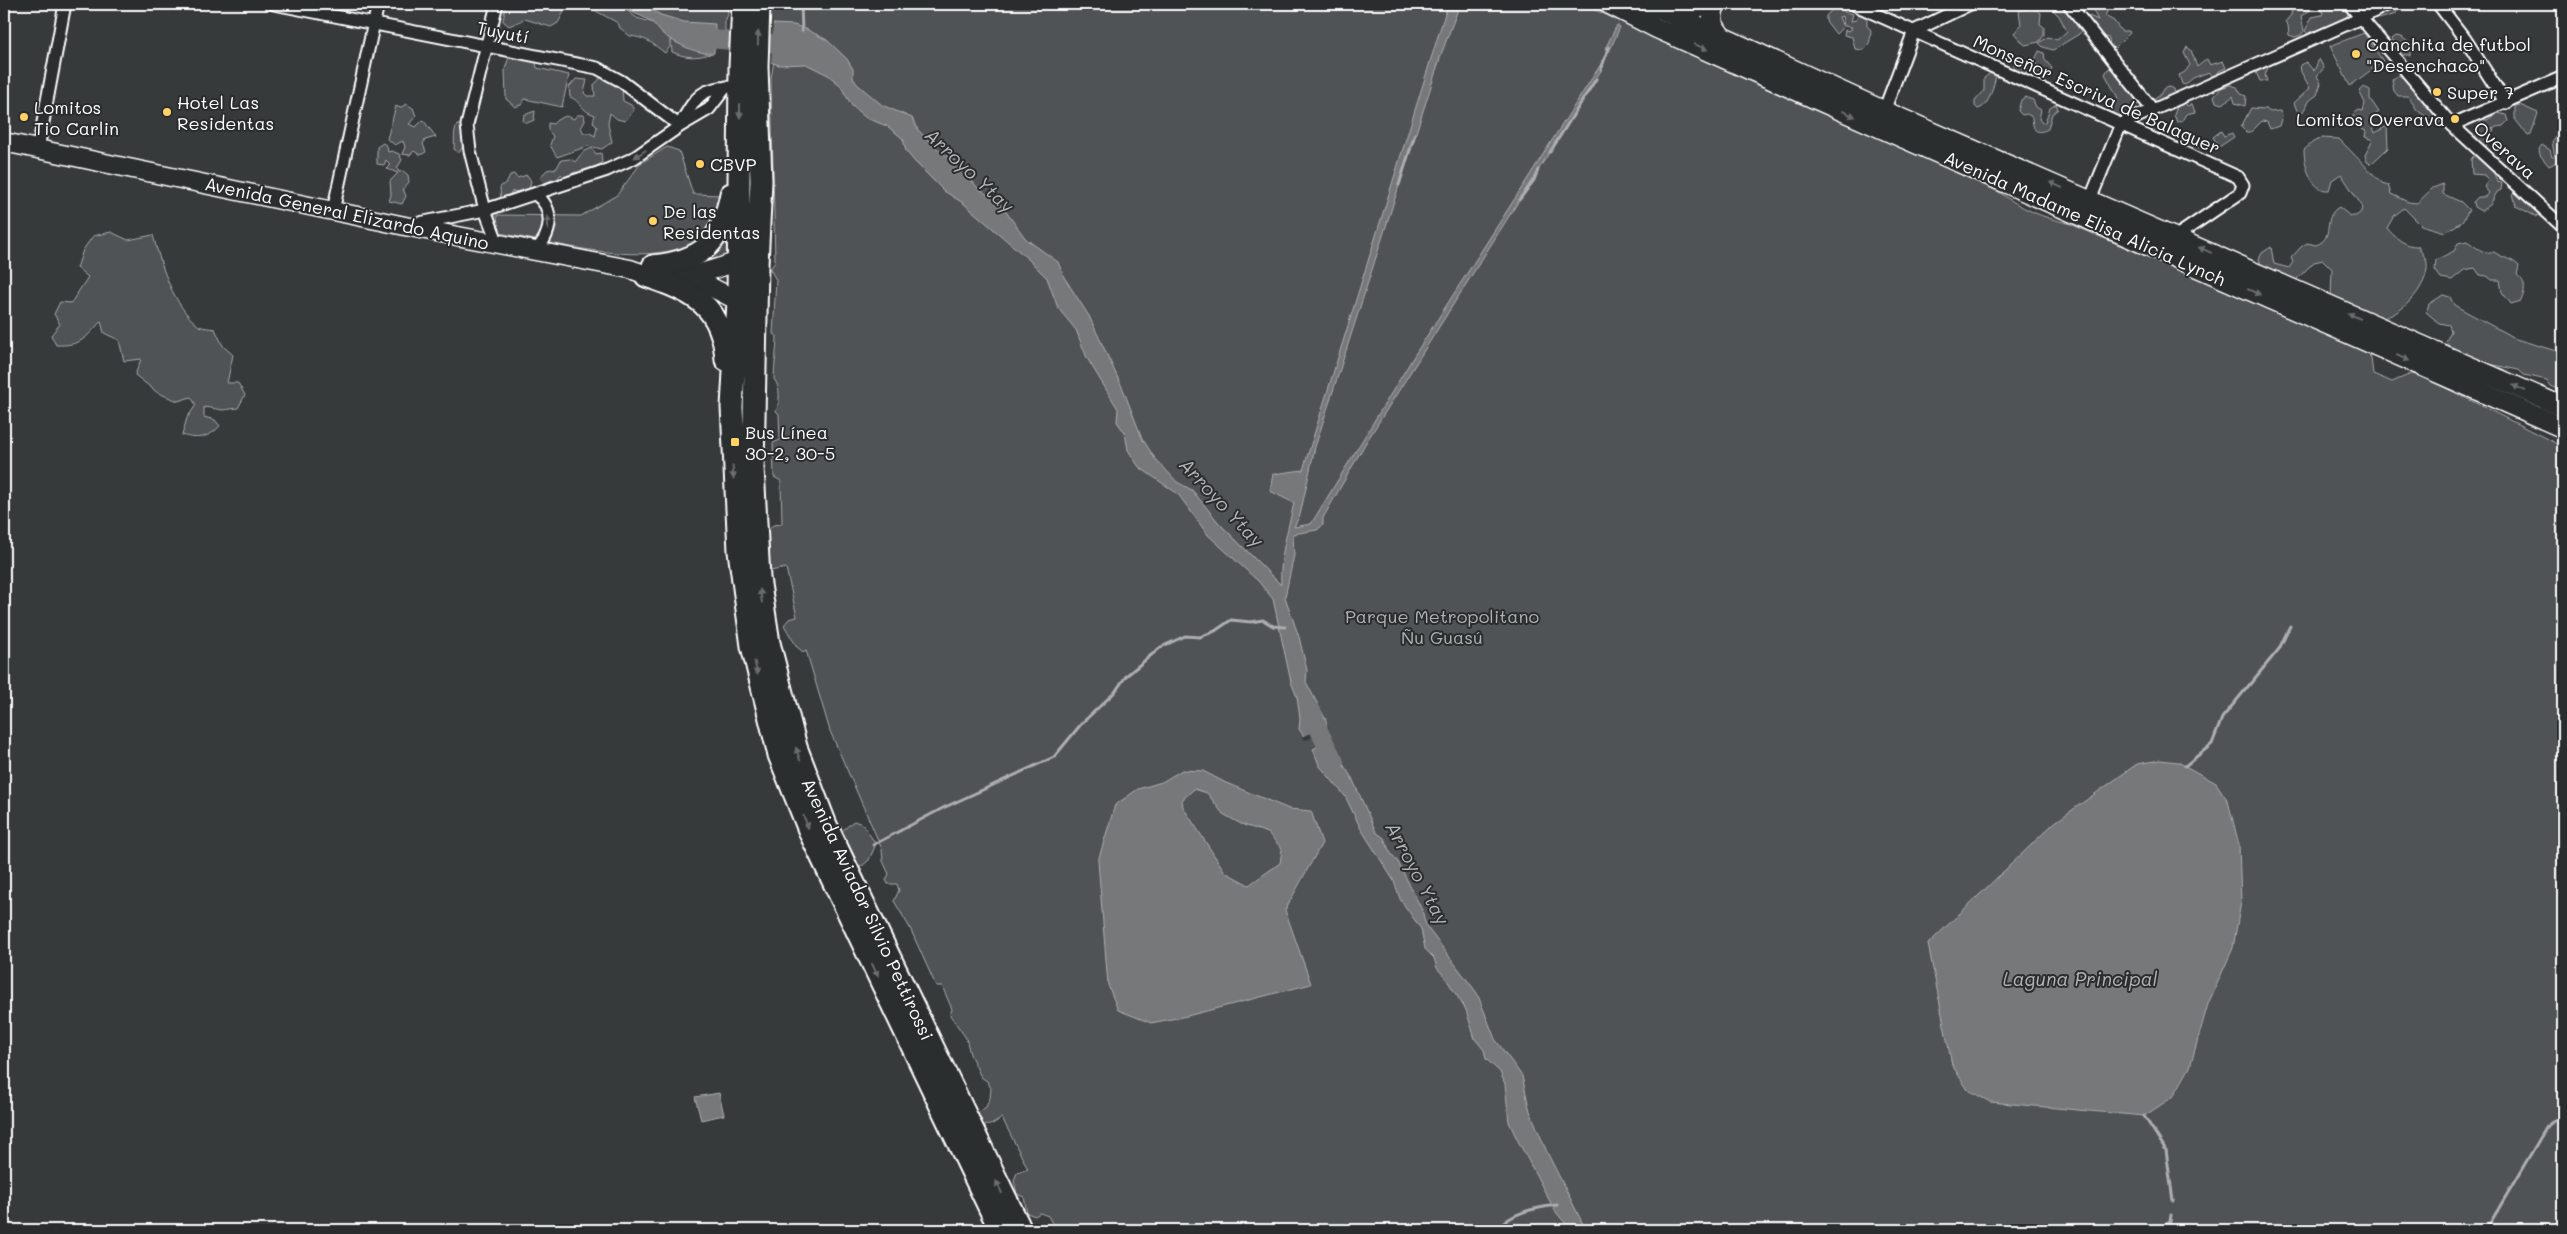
<svg xmlns="http://www.w3.org/2000/svg" width="2567" height="1234" viewBox="0 0 2567 1234" font-family="Mali,sans-serif">
<rect width="100%" height="100%" fill="#373a3b"/>
<filter id="ink" filterUnits="userSpaceOnUse"><feTurbulence type="fractalNoise" baseFrequency=".02" numOctaves="2"/><feDisplacementMap in="SourceGraphic" scale="10" xChannelSelector="R" yChannelSelector="G"/><feConvolveMatrix kernelMatrix="1 2 1 2 8 2 1 2 1" color-interpolation-filters="sRGB"/></filter>
<g filter="url(#ink)">
<path fill="#505354" stroke="#a8a9aa" d="M506,4H568L558,23L551,27L525,19L509,26L503,21Z
M583,4H618L637,18L654,23L670,39V47L665,53C652,43 647,38 630,36L620,28L618,23Z
M642,4H726L728,14L725,22V41H717L710,54C696,58 686,58 672,52L669,22Z
M770,4H1574L1586,6L1999,192C2020,208 2043,218 2068,223L2366,350L2371,358L2373,374L2392,382L2411,374L2424,377L2563,447V1230H1056L1048,1216L1040,1213L1035,1216L1027,1213L1024,1197L1017,1194L1014,1180L1017,1173L1028,1169L1002,1118C992,1124 989,1129 977,1122V1114L986,1107L990,1098L991,1088L987,1081L981,1077L970,1054L966,1038L950,1015L952,1009L942,986H936L910,928L894,901L899,890L897,884H888L886,880L889,874L883,861L882,849L830,731L806,650L803,652L797,647L784,625L789,619L797,617L786,568L770,571L765,564L768,531L773,525L782,524L781,481L774,477L773,443L780,440L779,414L776,411C780,401 781,388 774,379C774,364 777,351 777,336L773,334L776,280L770,269L775,262L771,79L779,29L770,21L765,13Z
M1837,4L1844,7V12L1853,14L1851,21L1856,20L1860,11L1867,10V26L1871,30C1870,39 1871,44 1863,50L1855,49L1852,37L1844,35L1845,30L1850,31L1852,27L1844,26L1842,16L1839,17L1843,27L1836,34L1826,21V16Z
M2057,4H2061L2064,8L2066,6L2082,29L2079,34L2053,50L2043,47L2039,43L2048,37L2057,40L2067,31L2059,16L2053,10Z
M2092,4H2102L2109,7L2105,16L2114,21L2121,31H2129L2130,33L2115,48L2110,47L2109,38L2099,36L2087,18V15L2098,20L2093,11Z
M2293,4L2317,6L2301,16L2304,31L2301,35L2295,37L2289,35L2288,25L2285,22L2291,15Z
M2319,4H2351C2350,19 2339,23 2327,29L2322,27L2319,31L2309,35L2305,31L2312,17L2322,15L2323,13Z
M2393,4L2397,7L2396,14L2379,19L2378,14Z
M2033,7L2041,13L2040,24L2044,27V35L2039,42L2025,45L2014,33L2021,25L2019,11Z
M2364,33L2383,61L2350,86L2330,46Z
M2396,36L2402,37L2410,44V55H2402L2392,39Z
M2187,47L2191,50L2197,67L2207,59L2210,65L2223,61L2226,68L2219,71L2218,76L2214,77L2209,72L2193,78L2185,85L2182,84L2179,75L2185,72L2190,65L2184,53Z
M2039,51L2044,53L2045,60L2052,68L2048,75L2039,78L2032,72L2038,68L2035,60Z
M510,54L535,60L537,68L569,75L562,107L525,99L521,105L515,107L506,99L505,69Z
M2319,59L2324,68L2317,76L2321,83L2317,95L2310,100L2302,113H2298L2294,103L2310,88L2301,72L2300,65L2306,62L2314,71Z
M2012 69a8 8 0 1 1 16 0a8 8 0 1 1-16 0Z
M2270,63L2265,75L2267,81H2260L2255,70Z
M2113,68L2140,85V103L2131,109L2126,108L2118,117L2108,109L2118,98L2105,74L2108,69Z
M1992,72L1996,76C1993,86 1990,106 1978,109L1975,106V101L1984,91V78Z
M604,74L622,87L623,101L631,105L634,110L625,121L617,119L610,113L608,124L612,142L602,149L588,146L557,157L550,145L553,136L548,130V123L553,124L557,120L566,116L574,119L577,115H584L585,121L581,128L584,133H590L595,136L597,127L593,122L595,115C581,111 581,101 570,97L569,87L576,79L587,80L584,93L587,96H595L594,85Z
M2398,75C2409,81 2439,103 2433,119L2430,120L2417,110L2408,96H2398L2394,91L2392,80Z
M2230,85L2237,87L2241,94L2246,96L2245,106L2235,103L2233,96L2223,104L2216,102L2214,96L2221,88Z
M2170,87L2174,89L2175,95L2165,107L2150,102L2159,96L2164,88Z
M2364,87L2370,90V99L2379,112L2370,119L2375,133L2387,126L2388,148L2371,164L2367,162L2365,155L2373,140L2365,137L2366,131L2361,129L2362,123L2354,122L2353,114L2359,110L2363,111L2365,103L2359,91Z
M2025,97L2033,100L2036,107L2041,110L2039,119L2042,123L2045,122L2050,108L2056,104L2058,109L2052,114L2048,129C2034,136 2033,128 2032,117L2027,114L2022,115L2018,111L2021,100Z
M2184,102L2187,106L2192,104L2195,112L2186,114L2182,121L2177,122L2174,115L2178,104Z
M406,104L413,108L416,116L409,124L416,127L423,120L436,137L425,140L423,144L426,152L420,155L414,151L410,155L402,154L405,147L403,141L395,145L387,139L396,106L400,108Z
M2520,105L2538,113L2531,135L2528,136L2515,119V106Z
M2251,108L2266,109L2270,112L2280,111L2282,116L2279,126L2270,129L2267,122L2262,121L2251,132H2246L2241,127Z
M535,111L534,120L527,123L523,121L524,115Z
M2498,113L2506,115L2508,121L2503,126L2491,128L2494,129L2486,147L2475,139L2481,119L2487,120Z
M457,125H463V146L459,153L454,149C455,142 453,131 457,125Z
M2221,131L2224,136L2232,133L2234,137L2219,147L2213,137Z
M2563,132V159L2549,166L2540,155L2539,149L2542,145L2550,150L2552,157H2555L2552,142L2558,133Z
M2188,133H2192L2197,140L2204,143L2202,149L2182,141Z
M2322,138L2339,139L2382,183L2388,185L2391,194L2408,202L2417,203L2433,188L2443,184V194L2461,202L2469,210L2462,222L2445,232L2421,225L2404,208L2394,216L2387,228C2394,237 2406,247 2418,246C2420,251 2426,257 2427,263C2430,286 2397,323 2373,318C2359,315 2344,303 2331,297L2332,269L2323,260L2314,262L2295,281L2261,265L2259,259L2262,253L2271,247L2274,264L2289,268L2293,262L2291,258L2301,247L2307,243L2316,245C2336,238 2321,217 2339,207L2350,216H2356L2361,212L2362,206L2341,174L2332,180L2329,190C2311,192 2304,164 2304,150L2313,142Z
M383,143L387,146L388,152L392,151L399,154L402,160L397,168L399,172L403,171L408,175L409,182L403,189L406,196L402,204L389,201L391,195L390,181L398,173L387,169L390,164L386,160L384,165L377,164V147Z
M667,147L679,151L693,194L721,195C717,211 713,227 699,238C656,272 552,242 499,233L497,215L581,216L617,195L641,163Z
M592,148L596,154L601,153L602,162C595,169 587,167 580,173L575,172L565,178L561,174L556,181L552,179L545,184L540,177L547,170L557,168L561,160L571,159L575,162L583,152Z
M2478,152L2497,169L2494,173L2497,182L2502,183L2501,190L2497,192L2490,205L2481,211L2474,207L2473,202L2478,197H2486L2489,193L2484,187L2488,181L2484,175L2472,174L2471,159Z
M514,174L517,178L527,175L531,181L529,190L511,192L508,200L501,202L500,187L508,181L510,175Z
M2519,191L2539,212L2537,217L2516,206L2513,193Z
M727,231L732,255L689,268Z
M111,232L128,240L153,235C161,265 173,306 199,326C203,328 210,328 215,329L223,346L233,355L227,383H238L245,395L238,408L223,410L204,407V417L215,420L220,426C209,438 197,440 182,435L187,418L196,405L191,397L178,401L158,393L135,375L141,359L124,361L119,340L104,333L101,321C86,338 81,346 56,345L51,335L60,324L54,314L60,302L71,303L88,277L77,268L83,250L93,236Z
M2467,241C2476,247 2482,254 2494,252C2502,258 2513,259 2519,266L2517,275C2527,282 2525,291 2521,301L2511,304L2502,292L2500,280H2492L2487,276L2480,275L2475,268L2464,270L2452,280L2441,278L2435,270L2436,260L2454,251L2458,243Z
M2443,295L2450,297L2454,305L2516,339L2563,353V391L2551,386L2547,380L2524,375L2519,370L2459,358L2446,341L2451,331L2449,325L2439,323L2426,312L2429,304Z
M854,821L862,824L876,844L869,860L862,866L851,864L842,831Z"/>
<path fill="#767879" stroke="#adaeaf" fill-rule="evenodd" d="M620,4H640L661,15L684,22L715,24L714,53C698,55 677,44 664,35C658,31 656,24 650,21C640,14 628,13 620,4Z
M1448,4H1460L1442,52L1315,447L1300,515L1294,527L1311,524L1414,356L1601,64L1604,66L1365,444L1323,518V525L1317,530L1293,534L1294,555L1285,597L1299,637L1307,670L1306,682L1326,720L1327,729L1305,738L1299,729L1300,719L1297,697L1291,682L1273,599L1258,581L1208,535L1178,494L1139,467L1128,450L1125,433L1117,422L1118,409L1087,358L1076,330L1058,308L1047,278L1027,258L963,203L944,191L914,161L906,151L903,139L896,133L887,126L866,118L852,106L840,85L828,75L806,64L779,65L770,62L772,24L794,25L806,29L827,40L847,59L853,69V78L857,84L882,105L912,118L918,130L941,152L955,161L977,187L1001,205L1026,239L1058,262L1064,277L1089,316L1123,389L1142,438L1154,457L1177,482L1192,490L1219,523L1281,585C1279,557 1288,530 1294,503L1270,491L1273,474L1303,470Z
M1617,25L1620,27L1609,52L1605,49Z
M1332,739L1337,755L1352,778L1376,832L1384,838L1390,852L1398,862L1422,910L1426,926L1477,993L1495,1039L1522,1076L1530,1111L1546,1150L1586,1230H1571L1555,1211L1516,1137L1509,1122L1505,1084L1500,1072L1486,1059L1484,1050L1475,1039L1466,1010L1445,977L1437,968L1434,958L1425,949L1421,929L1400,899L1394,881L1361,829L1345,796L1319,765L1313,749Z
M2160,760L2178,762L2216,783L2228,801L2239,845L2241,902L2233,948L2208,1004L2190,1067L2173,1097L2144,1116L1990,1102L1968,1090L1952,1065L1928,944L2054,823L2137,764Z
M1182,770L1203,771L1226,783L1289,809L1311,811L1322,843L1285,910L1311,984L1187,1016L1151,1023L1118,1010L1108,985L1098,861L1115,805L1138,789L1162,782ZM1194,789L1207,793L1223,814L1241,824L1268,833L1282,849L1280,863L1249,885L1225,872L1183,807L1182,800Z
M719,1093L724,1115L701,1120L695,1097Z"/>
<path fill="#373a3b" d="M773,21L771,65L768,61L770,23Z
M1329,726L1328,731L1306,740L1301,737Z"/>
<g fill="none" stroke-linecap="round" stroke-linejoin="round">
<path stroke="#adaeaf" stroke-width="3" d="M801,4L802,31
M1601,69L1609,47
M1550,152L1596,79
M1399,185L1415,134
M1519,200L1534,180L1538,170
M2185,766L2212,744L2222,718L2279,649L2290,626
M873,845L943,808L1054,757L1082,723L1115,692L1126,676L1161,647L1185,636L1200,637L1215,631L1231,620L1251,622L1263,620L1273,626L1285,627
M2144,1116L2166,1150L2173,1201
M1497,1230C1510,1212 1536,1208 1557,1205
M2157,1230L2170,1222L2171,1215
M2486,1230L2546,1128L2563,1114"/>
<path stroke="#767879" stroke-width="18" d="M692,35C725,44 761,40 795,46
M1312,711L1321,735L1335,762"/>
<g stroke="#fff" stroke-width="15">
<path id="minor" d="M274,4L597,68L621,81L680,126
M497,4L467,125L470,151L485,210L498,244
M1853,4L2238,177L2243,185L2240,193L2175,237
M2069,4L2152,109
M2349,4L2452,125L2563,227
M2438,4L2465,39L2506,103
M1884,111L1914,31L1970,4
M680,124C696,98 699,88 731,87
M2452,125L2563,77
M38,149L65,4
M2090,200L2121,124L2361,18L2388,4
M333,211L378,4
M414,224L485,210L607,170L634,158L680,126L709,109L726,87
M534,251C552,237 556,208 535,194"/>
</g>
<g stroke="#fff" stroke-width="20">
<path id="secondary" d="M1678,18L1710,4"/>
</g>
<g stroke="#fff" stroke-width="21">
<path id="primary" d="M4,142L405,226L630,269C667,284 702,275 738,261
M686,274L738,301"/>
</g>
<g stroke="#fff" stroke-width="22">
<path id="trunk" d="M1609,4L1656,28L1876,126L2563,428
M1650,4L1884,111L2563,407
M1716,4C1709,18 1713,26 1723,38"/>
</g>
<g stroke="#fff" stroke-width="25">
<path id="motorway" d="M743,4L740,66L738,301L732,407L739,551L752,646L779,755L811,835L1000,1230
M759,4L757,67L761,181L757,265L753,468L759,578L769,643L796,747L826,825L1021,1230
M653,266C703,261 721,243 731,194
M646,276C693,291 723,306 726,360"/>
</g>
<use href="#minor" stroke="#2a2d2e" stroke-width="11"/>
<use href="#secondary" stroke="#2a2d2e" stroke-width="16"/>
<use href="#primary" stroke="#2a2d2e" stroke-width="18"/>
<use href="#trunk" stroke="#2a2d2e" stroke-width="19"/>
<use href="#motorway" stroke="#2a2d2e" stroke-width="21"/>
</g>
<defs><path id="oneway-solid" d="M-6-.8H1V-3.2L6.5 0L1 3.2V.8H-6Z" transform="scale(1.25)"/></defs>
<g fill="#6a6c6d">
<use href="#oneway-solid" transform="translate(758 38) rotate(-89)"/>
<use href="#oneway-solid" transform="translate(1701 47) rotate(24)"/>
<use href="#oneway-solid" transform="translate(740 111) rotate(90)"/>
<use href="#oneway-solid" transform="translate(1849 114) rotate(24)"/>
<use href="#oneway-solid" transform="translate(640 154) rotate(147)"/>
<use href="#oneway-solid" transform="translate(2056 185) rotate(-156)"/>
<use href="#oneway-solid" transform="translate(548 223) rotate(-91)"/>
<use href="#oneway-solid" transform="translate(2205 250) rotate(-156)"/>
<use href="#oneway-solid" transform="translate(2254 292) rotate(24)"/>
<use href="#oneway-solid" transform="translate(2354 316) rotate(-156)"/>
<use href="#oneway-solid" transform="translate(2403 358) rotate(24)"/>
<use href="#oneway-solid" transform="translate(2519 388) rotate(-156)"/>
<use href="#oneway-solid" transform="translate(733 472) rotate(87)"/>
<use href="#oneway-solid" transform="translate(761 596) rotate(-98)"/>
<use href="#oneway-solid" transform="translate(756 668) rotate(78)"/>
<use href="#oneway-solid" transform="translate(798 754) rotate(-108)"/>
<use href="#oneway-solid" transform="translate(806 822) rotate(68)"/>
<use href="#oneway-solid" transform="translate(875 970) rotate(64)"/>
<use href="#oneway-solid" transform="translate(999 1187) rotate(-116)"/>
</g>
</g>
<g fill="#ffd166" stroke="#2a2d2e" stroke-width="2">
<circle cx="2356" cy="54" r="5"/>
<circle cx="2437" cy="92" r="5"/>
<circle cx="167" cy="112" r="5"/>
<circle cx="24" cy="117" r="5"/>
<circle cx="2455" cy="119" r="5"/>
<circle cx="700" cy="164" r="5"/>
<circle cx="653" cy="221" r="5"/>
<rect x="730" y="437" width="10" height="10" rx="2.5"/>
</g>
<g text-anchor="middle" dominant-baseline="central" stroke-width="4" stroke-linejoin="round" paint-order="stroke">
<g font-size="18" fill="#fff" stroke="#2a2d2e">
<text transform="translate(503 32) rotate(11)">Tuyutí</text>
<text transform="translate(2097 94) rotate(24)">Monseñor Escriva de Balaguer</text>
<text transform="translate(2505 150) rotate(42)">Overava</text>
<text transform="translate(347 213) rotate(12)">Avenida General Elizardo Aquino</text>
<text transform="translate(2085 218) rotate(24)">Avenida Madame Elisa Alicia Lynch</text>
<text transform="translate(868 909) rotate(65)">Avenida Aviador Silvio Pettirossi</text>
</g>
<g font-size="18" fill="#fff" stroke="#2a2d2e" text-anchor="start">
<text x="2366" y="44">Canchita de futbol<tspan x="2366" dy="21">"Desenchaco"</tspan></text>
<text x="2447" y="92">Super 7</text>
<text x="177" y="102">Hotel Las<tspan x="177" dy="21">Residentas</tspan></text>
<text x="34" y="107">Lomitos<tspan x="34" dy="21">Tio Carlin</tspan></text>
<text x="2445" y="119" text-anchor="end">Lomitos Overava</text>
<text x="710" y="164">CBVP</text>
<text x="663" y="211">De las<tspan x="663" dy="21">Residentas</tspan></text>
<text x="745" y="432">Bus Línea<tspan x="745" dy="21">30-2, 30-5</tspan></text>
</g>
<g font-size="18" fill="#b0b2b2" stroke="#2a2d2e">
<text x="1442" y="616">Parque Metropolitano<tspan x="1442" dy="21">Ñu Guasú</tspan></text>
</g>
<g font-size="19" font-style="italic" fill="#b4b5b5" stroke="#2a2d2e">
<text transform="translate(970 170) rotate(43)">Arroyo Ytay</text>
<text transform="translate(1222 502) rotate(47)">Arroyo Ytay</text>
<text transform="translate(1418 873) rotate(62)">Arroyo Ytay</text>
<text x="2080" y="978">Laguna Principal</text>
</g>
</g>
<rect width="2567" height="1234" fill="none" stroke="#2a2d2e" stroke-width="20"/>
<rect x="10" y="10" width="2547" height="1214" fill="none" stroke="#fff" stroke-width="2" filter="url(#ink)"/>
</svg>
